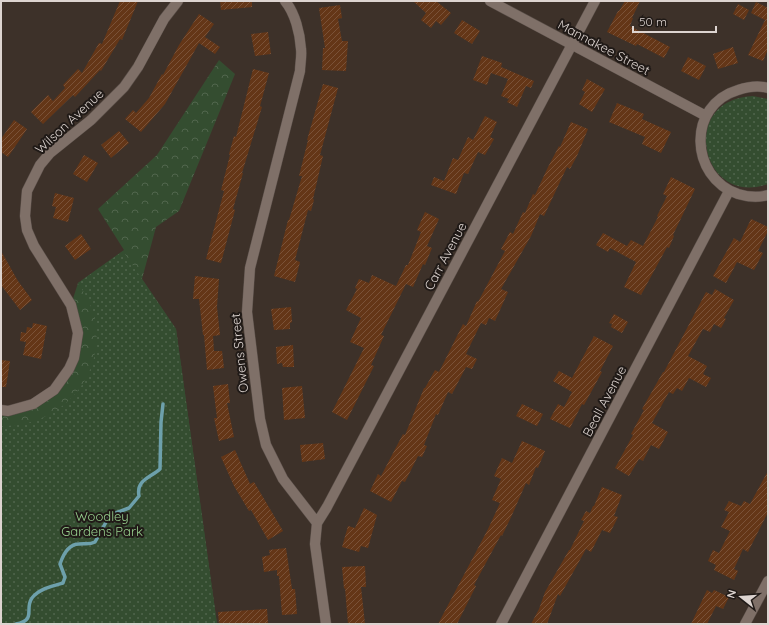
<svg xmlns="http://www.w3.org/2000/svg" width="769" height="625" viewBox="0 0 769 625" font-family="Quicksand,sans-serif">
<defs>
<pattern id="forest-crowns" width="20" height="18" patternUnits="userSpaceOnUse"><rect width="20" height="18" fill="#344d30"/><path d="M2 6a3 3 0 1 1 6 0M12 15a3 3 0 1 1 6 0" fill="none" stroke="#51664d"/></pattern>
<pattern id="park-dots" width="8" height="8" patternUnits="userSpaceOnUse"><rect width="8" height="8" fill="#344d30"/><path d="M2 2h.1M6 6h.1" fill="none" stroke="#51664d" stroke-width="1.8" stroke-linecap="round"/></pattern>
<pattern id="building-hatch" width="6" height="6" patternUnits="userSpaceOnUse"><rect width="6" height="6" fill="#643617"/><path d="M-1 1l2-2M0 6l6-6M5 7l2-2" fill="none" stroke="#7a5238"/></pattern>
</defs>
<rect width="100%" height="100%" fill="#3d3129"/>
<path fill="url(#forest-crowns)" d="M219,60L235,74L179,211L156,227L142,279L176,329L217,624H1V410L33,404L69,369L78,333L71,305L78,283L124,250L98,209L157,155Z"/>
<path fill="url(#park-dots)" d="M753,96L768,99V184C701,208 677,99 753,96Z
M123,251L176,329L217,624H1V426C61,427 108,376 94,316C91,304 85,294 78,283Z"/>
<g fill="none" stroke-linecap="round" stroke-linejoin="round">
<path stroke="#6da0ab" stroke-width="3.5" d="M16,624C37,620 24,609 32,598C39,589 52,586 63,583L65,577L60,564C63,555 68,544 79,544C85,543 89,545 95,542L110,515L129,508L139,496C136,480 150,478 160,469L161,422L163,404"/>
</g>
<path fill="url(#building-hatch)" d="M120,1H138L122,40L120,39L101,71L100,70L75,97L73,95L43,124L31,112L48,95L53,101L65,88L63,85L78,69L82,73L99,43L102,44Z
M220,1H252V7L221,10Z
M413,1H436L451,13L441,25L436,21L431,28L421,20L426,13Z
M625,1H640L632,18H633L630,26L670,47L664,58L637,44L636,46L607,32L618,11H619Z
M756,2L768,8V49L763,61L748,55L765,20L751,13Z
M738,4L749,10L744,20L733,14Z
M340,5L342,18L338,19L342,41H348L346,71L322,70L323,48H325L319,8Z
M199,14L214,24L205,37L220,47L215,54L199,43L165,104L141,132L125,119L133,110L136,113L149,98L162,74L163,75L179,45Z
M462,20L480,31L472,44L454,33Z
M268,32L271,54L255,56L251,34Z
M733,47L738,63L718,69L713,54Z
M482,56L502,63L501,67L534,81L531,88L526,86L517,107L507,102L509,99L501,96L508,79L491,73L487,85L473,80Z
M688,57L706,66L699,80L681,71Z
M253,69L269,73L260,106L262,107L242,173H243L233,209L235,210L221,263L206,259L224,191L221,190L230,155L229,154L234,136L236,137Z
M587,79L605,89L592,112L579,104L585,92L582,90Z
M323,84L338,88L320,155L323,156L313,199L314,200L311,211L308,210L295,260L300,262L295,282L274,276L288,220H289L302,176H299L308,140H307Z
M617,103L644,114L642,119L671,132L661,153L642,144L645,137L609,122Z
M485,116L497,122L490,137L494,139L485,155L478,152L468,174L464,173L456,194L431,185L434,177L444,181L453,158L458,160L468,137L473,140Z
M14,120L27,129L8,157L1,152V139Z
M571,122L588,129L577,156L570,169L567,167L544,216L540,214L531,236L501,289L508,292L495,321L489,318L486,325L481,323L466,354L477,359L472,369L466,367L452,394L448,392L438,415L436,414L424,445L427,446L422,457L418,456L405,482L402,481L391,502L370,491L378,474L381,476L403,434L405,435L424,388H425L435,370L439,372L463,324L466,326L477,301L478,302L505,251L501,249L510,232L513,234L523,212L525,213L533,194L535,195L548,167L559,146L560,147Z
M119,131L129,143L111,158L101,145Z
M84,155L98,163L87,182L73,174Z
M671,177L695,189L673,235L674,236L669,248L667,247L641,295L624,287L636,262L610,248L608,252L596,245L603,233L627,246L631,240L643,246L658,217L657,216L667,196L663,194Z
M55,193L74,198L68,222L53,218L56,207L52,206Z
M425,212L439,219L427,246L432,248L425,265L423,264L413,287L406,284L381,335L384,336L371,365L374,366L347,420L332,412L364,348L350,342L361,318L346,310L357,289L355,288L359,279L369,283L372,275L396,286L406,265H408L421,232L417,230Z
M751,219L768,227V231L758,251L763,253L754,270L737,262L726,283L713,276L734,238L740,242Z
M81,234L91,249L75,260L65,246Z
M1,251L18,281L32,300L20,310L1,285Z
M195,276L219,279L217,307L220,335L213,336L214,351H222L224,368L207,370L204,335H203L199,299H193Z
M715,289L734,300L724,318L726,319L721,328L714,324L710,332L703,329L688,356L707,366L703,374L711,378L706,387L689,378L682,391L677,388L673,394L669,392L652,423L668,432L659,449L651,445L643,461L639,459L629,476L615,468L633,435L631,434L644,410L642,409L663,372H664L706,292L712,295Z
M291,307L292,322L290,323V329L274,330L271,309Z
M614,314L628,322L622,333L611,327L612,324L609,323Z
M33,323L47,326L41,359L23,355L26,342L20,341L21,332L26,333L27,327L32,328Z
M594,336L613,346L600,371L602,372L584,405L582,404L570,428L550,419L558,404L564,407L572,392L553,381L559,371L572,378Z
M293,345L294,367H283L282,363L277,364L276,347Z
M1,360L10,361L6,387H1Z
M228,384L230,403H227L234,437L219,441L214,418H217L213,386Z
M302,386L305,418L284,420L282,388Z
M522,404L543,414L537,426L516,416Z
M522,441L545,451L538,468L536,467L529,485L526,483L512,515L502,536L501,535L474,585L476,586L457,624H438L488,529L500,503L492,500L501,479L494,476L502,458L512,463Z
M323,443L325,459L302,462L300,445Z
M235,450L250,484L254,482L283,531L268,540L251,510L249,511L234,486L221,457Z
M768,471V512L748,552L743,549L734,569L738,571L734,580L714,570L716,565L708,561L713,550L719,553L730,531L721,527L729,512L724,510L729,501L741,506L744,501L750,504Z
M602,487L622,495L614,516L618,517L610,533L602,530L591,552L586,549L560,596L558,594L547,624H531L539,609L545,592L569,550H570L584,521L581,520L586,511L590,513L593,506H594Z
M364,508L377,515L368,548L361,546L359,552L342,547L348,526L355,528Z
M286,548L292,589H295L297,614L282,615L279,576H277V570L264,572L262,557L270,555L269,550Z
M365,566L366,587H361L365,624H348L345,588L344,589L342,567Z
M707,590L712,593L714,590L729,597L723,609L716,606L707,624H691Z
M267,609L268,623L219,624L218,612Z"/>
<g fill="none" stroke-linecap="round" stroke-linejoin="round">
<g stroke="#584d47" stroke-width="11">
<path id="street" d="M285,1C295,13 300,33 301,49C302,56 300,64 300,71L250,268L247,312L260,419L266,445L283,479L317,523L315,544L326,624
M1,410L8,411L33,404L54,390L69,369L74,358L78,333L71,305L34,246L27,230L25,216L27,191L40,165L50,153L91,120L124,87L138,67L164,19L178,1
M317,523L327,507L595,1
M501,624L729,191
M745,624L768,581"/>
</g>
<g stroke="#584d47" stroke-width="11">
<path id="secondary" d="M490,1L706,116
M768,88C758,85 747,87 738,90C687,105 689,177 738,194C748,197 758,198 768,195"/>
</g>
<use href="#street" stroke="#7f7068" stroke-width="10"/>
<use href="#secondary" stroke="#7f7068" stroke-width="10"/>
</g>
<g text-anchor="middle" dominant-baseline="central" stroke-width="4" stroke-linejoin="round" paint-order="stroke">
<g font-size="13" fill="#ddd4d0" stroke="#201a17">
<text transform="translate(604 47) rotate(28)">Mannakee Street</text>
<text transform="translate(69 121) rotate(-43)">Wilson Avenue</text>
<text transform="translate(445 256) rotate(-62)">Carr Avenue</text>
<text transform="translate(239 353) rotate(-96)">Owens Street</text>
<text transform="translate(604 401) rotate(-62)">Beall Avenue</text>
</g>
<g font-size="13" fill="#97d08e" stroke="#201a17">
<text x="102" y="516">Woodley<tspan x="102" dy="15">Gardens Park</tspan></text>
</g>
</g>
<rect width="769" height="625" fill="none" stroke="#ddd4d0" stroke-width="4"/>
<g transform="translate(741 597) rotate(287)" stroke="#201a17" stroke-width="3" paint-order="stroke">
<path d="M0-3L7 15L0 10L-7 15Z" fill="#ddd4d0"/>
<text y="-6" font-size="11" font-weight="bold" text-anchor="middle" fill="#ddd4d0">N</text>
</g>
<path d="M633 26v6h83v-6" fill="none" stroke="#ddd4d0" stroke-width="2"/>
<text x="639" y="26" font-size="12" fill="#ddd4d0" stroke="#201a17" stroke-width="3" paint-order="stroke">50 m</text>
</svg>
